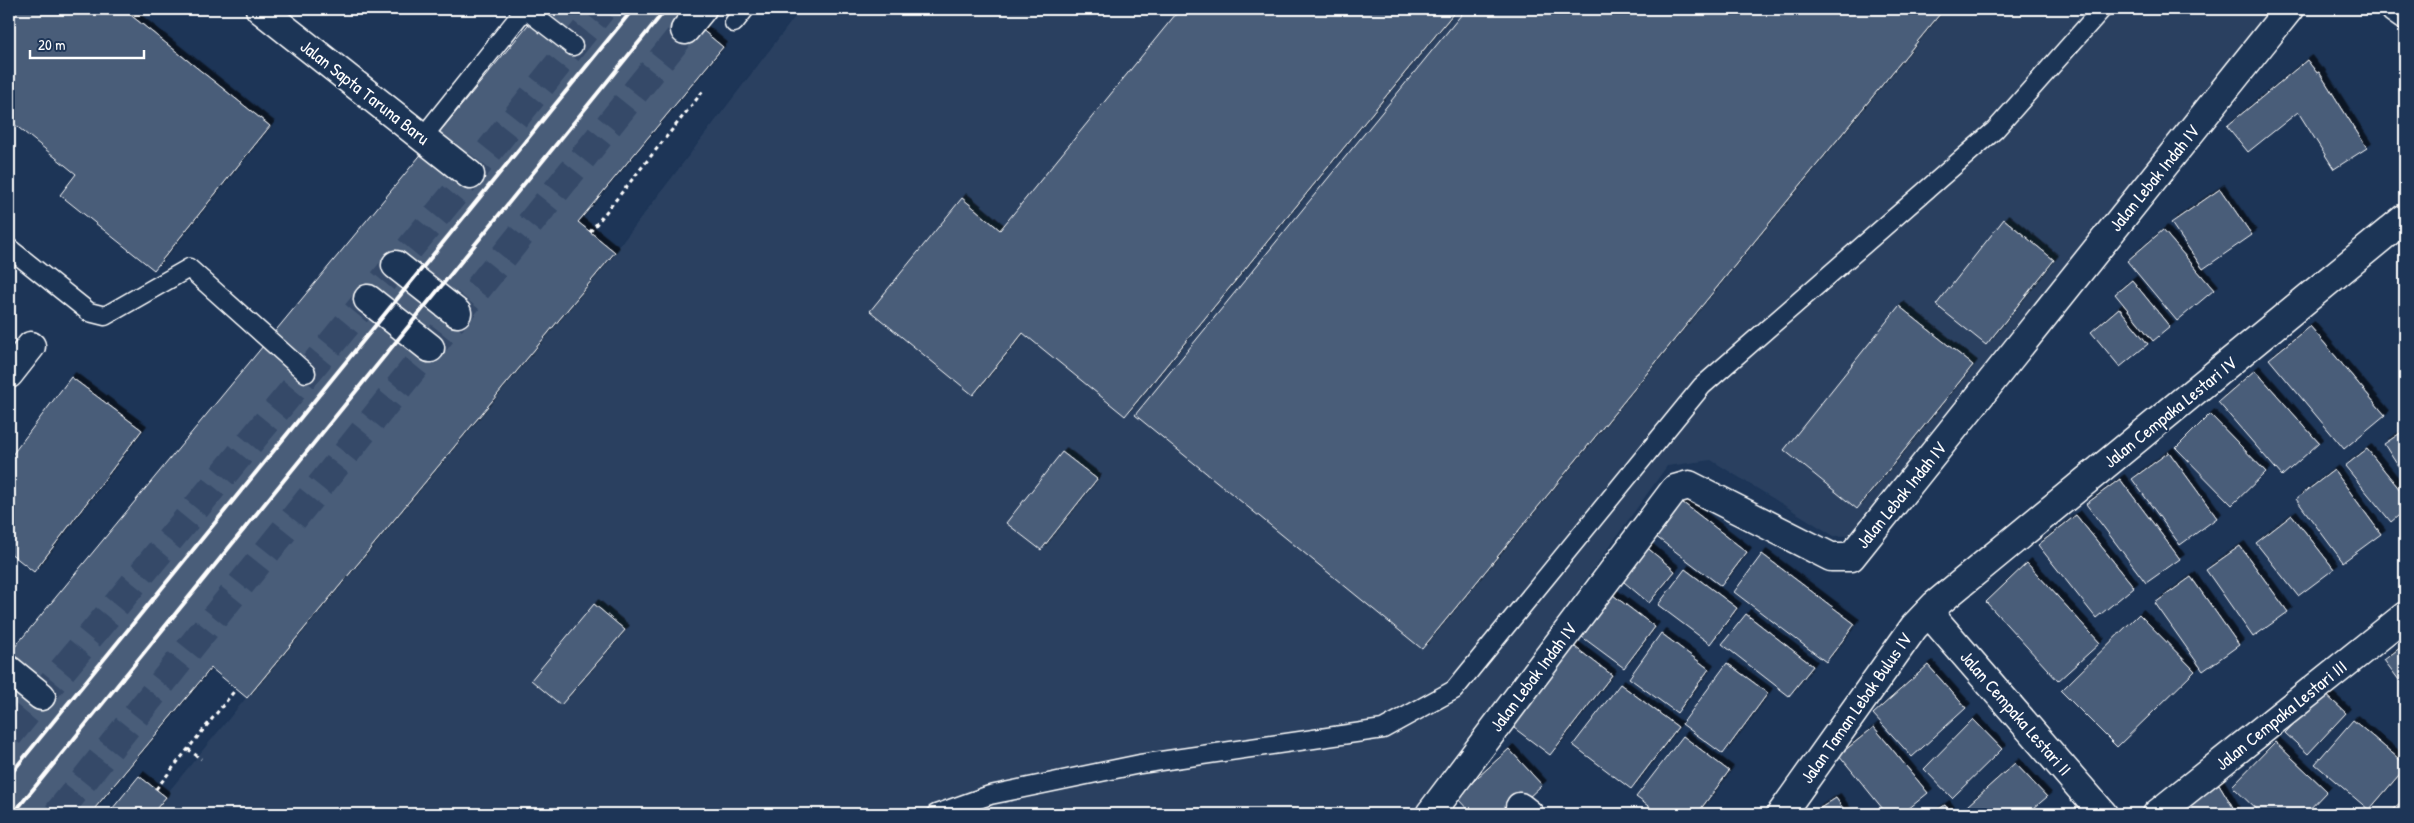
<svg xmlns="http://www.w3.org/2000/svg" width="2414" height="823" viewBox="0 0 2414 823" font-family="'Patrick Hand',sans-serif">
<defs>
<filter id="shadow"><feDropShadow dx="4.5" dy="-4.5" stdDeviation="0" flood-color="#0009"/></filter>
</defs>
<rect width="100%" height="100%" fill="#1d3557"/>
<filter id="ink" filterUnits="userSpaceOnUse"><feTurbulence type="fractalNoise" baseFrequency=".02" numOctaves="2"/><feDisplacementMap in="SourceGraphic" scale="10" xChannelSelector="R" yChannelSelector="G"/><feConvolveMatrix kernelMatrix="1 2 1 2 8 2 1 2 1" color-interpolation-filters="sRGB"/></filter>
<g filter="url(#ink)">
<path fill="#2a4161" d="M801,9H2270L2267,30L1862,535L1834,536L1711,460L1667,466L1418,814H150L615,252Z"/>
<path fill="#4a5d79" stroke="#fff" filter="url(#shadow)" d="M9,9H123L270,126L154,270L60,195L76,174L9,120Z
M541,9H677L723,47L578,222L615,252L247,698L211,668L90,814H9V654Z
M1180,9H1457L1125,416L1023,333L973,395L870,311L962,198L1000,230Z
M1466,9H1944L1422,649L1135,415Z
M2307,60L2317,73L2319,72L2367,148L2334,169L2298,112L2248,152L2227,126Z
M2220,189L2252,235L2203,269L2171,223Z
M2004,219L2054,260L1986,345L1936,305Z
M2163,230L2214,290L2177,321L2127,261Z
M2132,280L2170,327L2153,341L2115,294Z
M1899,306L1973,365L1857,509L1784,450Z
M2119,308L2148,344L2120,367L2091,332Z
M2310,326L2385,415L2344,449L2269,359Z
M2255,370L2319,443L2282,476L2218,402Z
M71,377L142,430L34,572L9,552V459Z
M2210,414L2266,472L2232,505L2176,448Z
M2405,430V477L2384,444Z
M2367,449L2405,496V510L2391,522L2345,466Z
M1062,452L1097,479L1041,550L1006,523Z
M2169,452L2217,518L2180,545L2132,479Z
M2334,470L2381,534L2343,562L2296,499Z
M2120,479L2180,559L2146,583L2086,504Z
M1682,502L1747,552L1721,586L1655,536Z
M2076,515L2134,587L2096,618L2038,545Z
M2292,515L2334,569L2298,596L2256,543Z
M1644,545L1675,571L1649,603L1618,577Z
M2240,546L2288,612L2253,637L2206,570Z
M1762,554L1855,624L1826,662L1734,592Z
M2027,563L2100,643L2058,681L1986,602Z
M1685,569L1737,608L1710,644L1658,605Z
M2191,577L2239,645L2203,671L2155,603Z
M1605,589L1655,627L1624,668L1574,631Z
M594,604L625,630L561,705L531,680Z
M1746,614L1813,666L1789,696L1722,644Z
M2139,614L2195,671L2117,747L2061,691Z
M1661,633L1709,669L1677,713L1629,678Z
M1567,641L1612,675L1550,755L1506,722Z
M2405,644V688L2384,660Z
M1727,663L1768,693L1723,754L1682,724Z
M1928,665L1966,708L1912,757L1873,714Z
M1620,684L1678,727L1631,789L1573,745Z
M2323,692L2346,713L2308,754L2285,733Z
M1973,719L2002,749L1952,798L1924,769Z
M2353,720L2405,764V768L2369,810L2315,764Z
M1874,727L1928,793L1902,814H1887L1839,755Z
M1683,736L1729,771L1697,814H1659L1636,797Z
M2275,742L2327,791L2305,814H2261L2232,786Z
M1509,749L1542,785L1511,814H1472L1456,797Z
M2015,763L2047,797L2027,814H1974L1967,806Z
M139,776L166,797L152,814H108Z
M2219,784L2237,814H2169Z
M1836,798L1847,814H1811Z
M2405,798V814H2388Z
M1945,805L1952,814H1932Z"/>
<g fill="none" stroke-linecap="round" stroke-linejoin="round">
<path stroke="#344968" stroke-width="28" stroke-dasharray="28 14" stroke-linecap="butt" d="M9,735L470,175L602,9
M57,814L685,30"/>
<g stroke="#fff" stroke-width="21">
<path id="lane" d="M525,9L573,46
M734,23L745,9
M422,138L525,9
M9,248L89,312L105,316L189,268L306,373
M936,814L990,795L1140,764L1383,729L1454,690L1702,386L1995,130L2102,9"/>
</g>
<g stroke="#fff" stroke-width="31">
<path id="street" d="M260,9L470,175
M2395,9L2405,16
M9,374L31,346
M1928,612L2103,814
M9,670L41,696
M1520,807L1529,814
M1430,814L1675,489L1689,485L1831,557H1851L2289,9
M1781,814L1914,627L1935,605L2405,218
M2157,814L2405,616"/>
</g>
<g stroke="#fff" stroke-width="31">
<path id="highway" d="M685,30L702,9
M396,265L457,313
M368,299L430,348"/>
</g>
<path stroke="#fff" stroke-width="3" stroke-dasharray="4 4" stroke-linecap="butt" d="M590,232L704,90
M188,749L201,759
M156,789L236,689"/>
<use href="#lane" stroke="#1d3557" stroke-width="18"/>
<use href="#street" stroke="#1d3557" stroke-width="28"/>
<use href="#highway" stroke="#1d3557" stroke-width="28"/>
<path stroke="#fff" stroke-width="4" d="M9,776L633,9
M13,814L666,9"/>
</g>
</g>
<g text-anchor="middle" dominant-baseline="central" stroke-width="4" stroke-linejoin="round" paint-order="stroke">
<g font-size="18" fill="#fff" stroke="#1d3557">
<text transform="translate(365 92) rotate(38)">Jalan Sapta Taruna Baru</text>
<text transform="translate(2154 178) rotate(-51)">Jalan Lebak Indah IV</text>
<text transform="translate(2170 412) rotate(-39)">Jalan Cempaka Lestari IV</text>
<text transform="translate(1901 495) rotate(-51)">Jalan Lebak Indah IV</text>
<text transform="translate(1533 677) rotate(-53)">Jalan Lebak Indah IV</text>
<text transform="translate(1856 708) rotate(-55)">Jalan Taman Lebak Bulus IV</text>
<text transform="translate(2016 713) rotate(49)">Jalan Cempaka Lestari II</text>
<text transform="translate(2281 715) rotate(-39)">Jalan Cempaka Lestari III</text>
</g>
</g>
<rect width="2414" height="823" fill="none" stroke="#1d3557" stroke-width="30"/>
<rect x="15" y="15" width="2384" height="793" fill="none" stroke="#fff" stroke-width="2" filter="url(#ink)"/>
<path d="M30 50v8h114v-8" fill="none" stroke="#ffffff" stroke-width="2.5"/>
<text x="38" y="50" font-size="15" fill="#ffffff" stroke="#1d3557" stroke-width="4" paint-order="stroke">20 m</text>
</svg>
